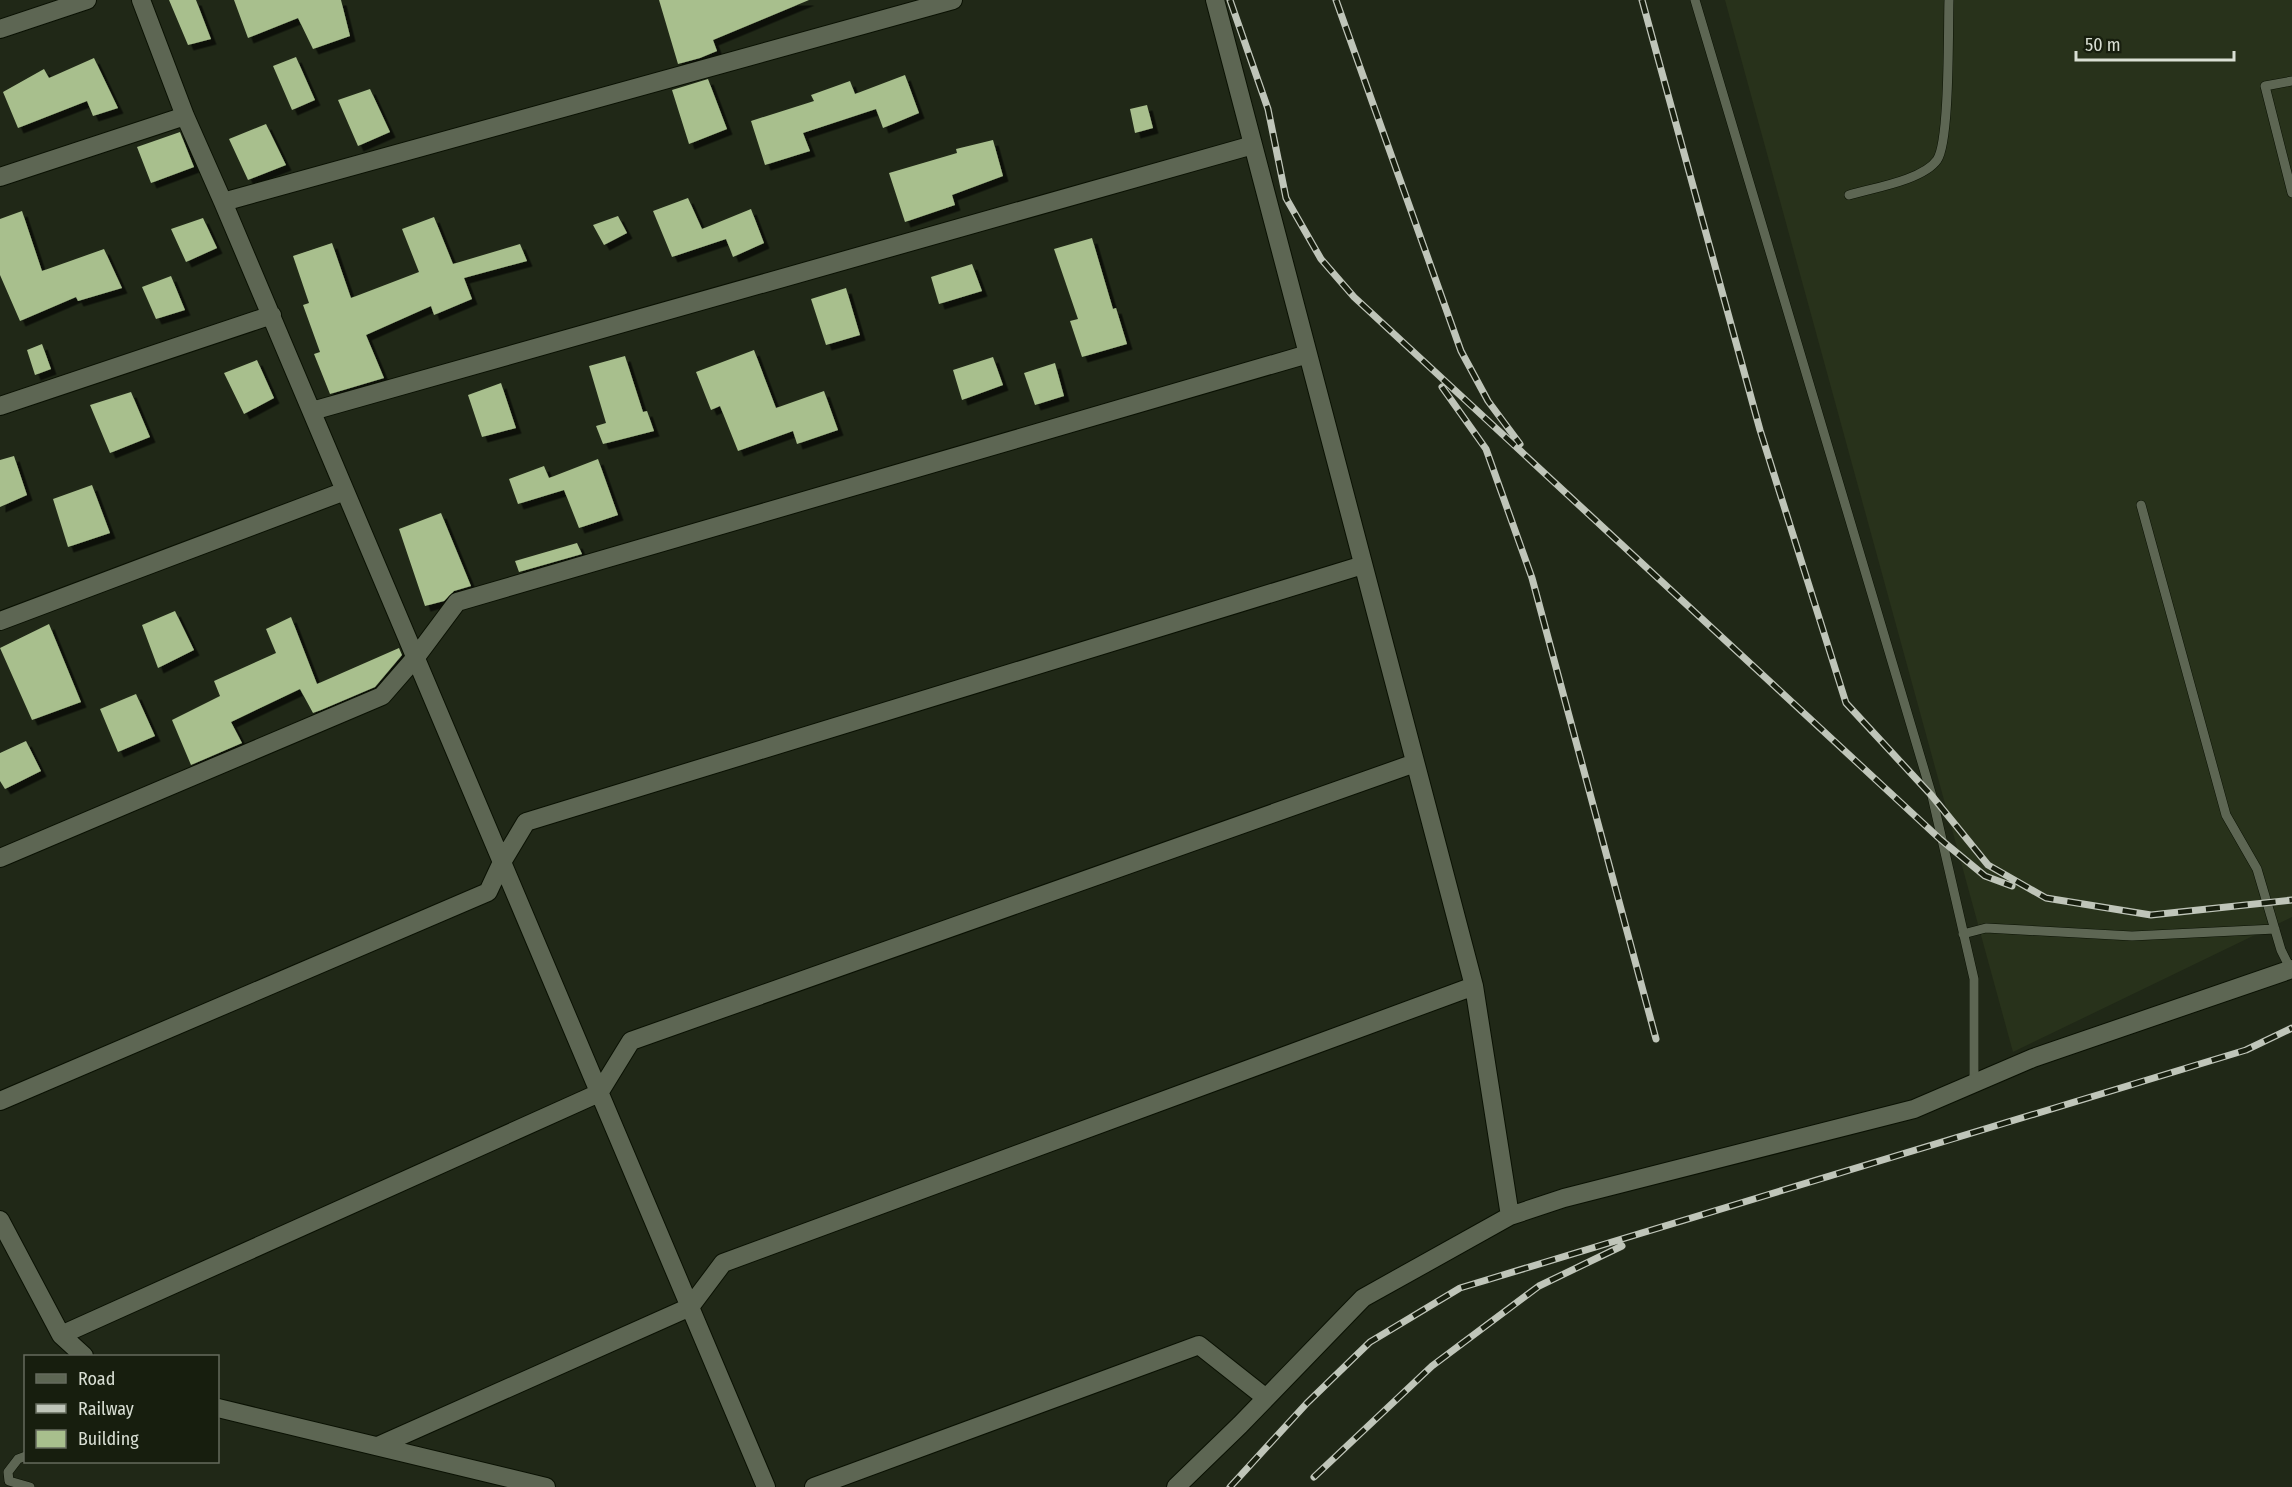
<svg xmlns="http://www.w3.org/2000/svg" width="2292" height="1487" viewBox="0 0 2292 1487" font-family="'Fira Sans Condensed',sans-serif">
<defs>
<filter id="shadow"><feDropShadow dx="5.5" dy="5.5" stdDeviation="0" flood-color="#0009"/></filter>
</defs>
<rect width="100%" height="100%" fill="#202817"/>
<path fill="#28321b" d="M1725,0H2292V917L2013,1052Z"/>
<path fill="#a8bf8d" filter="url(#shadow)" d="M169,0H196L211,39L188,45Z
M234,0H341L350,36L313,49L298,18L248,38Z
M659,0H809L713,40L717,51L700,58L678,64Z
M296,57L315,100L292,110L273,66Z
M94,58L118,108L93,116L87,101L18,128L3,92L44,69L49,78Z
M905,75L919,113L883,128L876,109L803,133L810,151L765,165L751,121L814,101L811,95L850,81L855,94Z
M708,79L727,129L689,144L672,90Z
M370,89L390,132L358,146L338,100Z
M1147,105L1153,128L1135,133L1130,109Z
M266,124L286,165L248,180L229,139Z
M180,132L194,167L151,183L137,147Z
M993,140L1003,176L952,195L955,205L905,222L889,173L957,153L956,149Z
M688,198L702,229L751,209L764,243L733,257L726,239L672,257L653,211Z
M22,211L42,271L104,249L122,288L78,301L76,297L20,321L0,275V219Z
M618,216L627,233L604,245L593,225Z
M434,217L453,264L520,244L527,261L464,278L472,299L434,315L431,306L366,335L384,378L330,394L314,354L320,352L303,305L309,303L293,256L332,243L351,298L419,272L402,229Z
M203,218L217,248L186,262L171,229Z
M1092,238L1113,309L1116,308L1127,344L1082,357L1070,321L1078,319L1054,249Z
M972,264L982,291L939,304L931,277Z
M171,276L185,310L156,319L142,287Z
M846,288L860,335L826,345L811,299Z
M42,344L51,369L35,375L27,350Z
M754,350L776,408L824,391L838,430L797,444L793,431L738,451L720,406L711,410L696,372Z
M625,356L643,412L647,411L654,431L603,444L596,426L606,423L589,366Z
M993,357L1003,385L962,400L953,370Z
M257,360L274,398L244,414L224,373Z
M1055,363L1064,396L1035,405L1024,373Z
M501,383L516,428L482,437L468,395Z
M131,392L150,437L110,453L90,405Z
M14,456L27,495L0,507V460Z
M598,459L618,515L579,528L564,490L518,504L509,479L544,466L549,478Z
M92,485L110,533L68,547L53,499Z
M441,513L471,586L454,591L444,601L425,606L399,529Z
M577,543L582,554L519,572L515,561Z
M175,611L194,650L158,668L142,625Z
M291,617L317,684L399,648L402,655L375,687L321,710L313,713L300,689L231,722L242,743L191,765L172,720L220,696L214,681L276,653L266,629Z
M49,624L81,702L32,720L0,648Z
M136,694L155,736L118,752L100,709Z
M26,741L41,771L5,789L0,781V753Z"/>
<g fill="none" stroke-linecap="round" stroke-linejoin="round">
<g stroke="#0a1103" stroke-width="10">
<path id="service" d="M1695,0L1932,796L1974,979V1084
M2292,81L2265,86L2292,193
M1849,195C1873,188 1923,180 1937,160C1950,142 1948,28 1949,0
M2141,505L2226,815L2257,869L2281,950L2291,970
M1963,934L1986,928L2132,936L2275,929
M26,1456L18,1459L8,1472L9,1481L30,1487"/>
</g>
<g stroke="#0a1103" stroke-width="20">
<path id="minor" d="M141,0L185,116L223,202L766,1487
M1215,0L1474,986L1510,1216
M0,29L87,0
M0,177L185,116
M223,202L953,0
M0,406L272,315
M312,411L1253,145
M0,621L345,491
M0,858L382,696L416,657L457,602L1308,354
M0,1101L488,892L502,862L526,822L1363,565
M0,1220L61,1335L84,1356
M61,1335L599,1093L631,1041L1415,763
M218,1408L546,1487
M378,1446L690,1307L723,1263L1474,986
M814,1487L1199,1345L1266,1398
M1176,1487L1240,1425L1363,1298L1510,1216L1564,1198L1914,1109L2033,1058L2292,969"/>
</g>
<use href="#service" stroke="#5d6653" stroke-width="9"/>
<use href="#minor" stroke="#5d6653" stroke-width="18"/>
<g stroke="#bfc5b9" stroke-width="7">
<path id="rail" d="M1230,0L1268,109L1286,198L1321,259L1354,297L1940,839L1985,876L2012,886
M1336,0L1461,351L1488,401L1520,444
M1642,0L1760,430L1846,703L1932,796L1988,865L2046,898L2151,915L2292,900
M1442,387L1486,449L1532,578L1656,1039
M1314,1477L1432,1366L1539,1286L1622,1246
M1230,1487L1307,1403L1370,1342L1460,1288L2246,1050L2292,1028"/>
</g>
<use href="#rail" stroke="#171e0e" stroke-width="4.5" stroke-dasharray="14" stroke-linecap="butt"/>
</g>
<rect x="24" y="1355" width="195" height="108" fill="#171e0e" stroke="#656b5d" stroke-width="1.5"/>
<rect x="36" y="1374" width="30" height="9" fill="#5d6653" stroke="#656b5d" stroke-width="1.5"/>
<text x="78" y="1385" font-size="18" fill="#d9dfd4">Road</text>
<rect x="36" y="1404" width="30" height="9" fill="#bfc5b9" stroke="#656b5d" stroke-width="1.5"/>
<text x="78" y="1415" font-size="18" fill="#d9dfd4">Railway</text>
<rect x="36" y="1430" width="30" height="18" fill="#a8bf8d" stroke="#656b5d" stroke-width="1.5"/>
<text x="78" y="1445" font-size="18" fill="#d9dfd4">Building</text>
<path d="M2076 51v9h158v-9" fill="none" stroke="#d9dfd4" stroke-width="3"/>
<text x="2085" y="51" font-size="18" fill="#d9dfd4" stroke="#171e0e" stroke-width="4.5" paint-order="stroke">50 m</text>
</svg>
